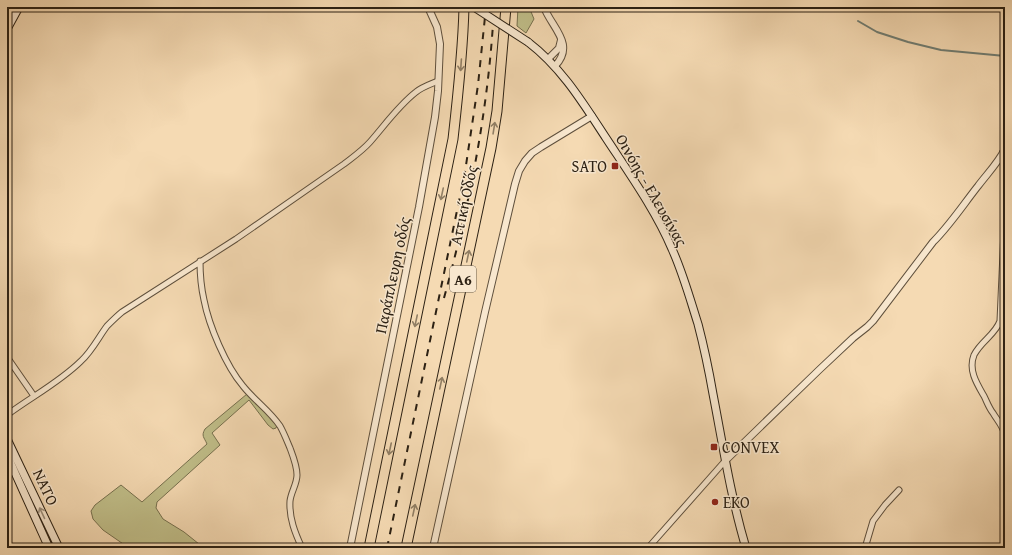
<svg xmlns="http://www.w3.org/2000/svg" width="1012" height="555" viewBox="0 0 1012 555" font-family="'Gentium Book Plus',serif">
<rect width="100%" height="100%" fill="#f5dab3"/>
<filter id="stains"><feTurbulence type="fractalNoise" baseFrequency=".005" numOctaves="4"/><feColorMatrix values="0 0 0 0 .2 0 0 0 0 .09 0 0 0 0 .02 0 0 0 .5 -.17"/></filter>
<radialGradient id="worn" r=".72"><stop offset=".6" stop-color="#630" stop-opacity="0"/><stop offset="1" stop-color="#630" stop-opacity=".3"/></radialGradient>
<path fill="#c0be89" stroke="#76704e" d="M518,7H529L534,19L526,33L517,26Z
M247,394L273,418L277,425L276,428L273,429L268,425L249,400L212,433L220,445L157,502L156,508L163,519L184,532L204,548H129L103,530L93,519L91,511L95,505L121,485L142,502L207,444C204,437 201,436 205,429Z"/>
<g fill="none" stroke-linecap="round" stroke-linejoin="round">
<path stroke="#707d73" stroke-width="2" d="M858,21L877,32L908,42L941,50L1005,56"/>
<g stroke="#5e4f3c" stroke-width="7">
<path id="minor" d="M764,8L767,7
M1003,152L1005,164
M1005,207L1000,321C995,335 981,341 974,355C968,370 977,384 984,396C987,402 989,408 993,413C997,420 1003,426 1005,435
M200,261C200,274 201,287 204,300C209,326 226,366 243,386C254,400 270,411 280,426C284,433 287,441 290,448C293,456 297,466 297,475C297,484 291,492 290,501C289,518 295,533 302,548
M7,357L34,396
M7,380L9,360
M7,415C31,397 60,382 81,361C92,351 98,338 107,326C112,321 117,316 122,312L236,239L344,164C353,157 362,151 370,142C385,125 398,106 416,92C422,87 431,84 438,81
M648,548L725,461
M865,548L873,521L885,505L899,490"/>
</g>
<g stroke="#5e4f3c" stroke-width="8">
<path id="tertiary" d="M544,7C551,27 576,44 555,66
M548,59L559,48L561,40
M725,461L819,370L853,338L867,327L873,321L933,242C950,225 963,205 978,186C987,174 998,163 1005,149
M350,548L419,207L435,117L438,91L440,44L437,27L428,7
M433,548L485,312L515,184L519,171L525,161L532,153L541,147L592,116"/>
</g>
<g stroke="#2c2114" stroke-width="9">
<path id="secondary" d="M7,8L8,7
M7,29L19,7
M528,42C562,68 583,103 606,138C629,173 656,211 672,249C683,273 690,299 698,324C704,347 709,371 713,394C723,446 731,498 746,548
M7,439L59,548
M7,455L49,548"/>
</g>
<g stroke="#2c2114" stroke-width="11">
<path id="motorway" d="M369,548L453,139C458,95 463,51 464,7
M406,548L491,148L497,111L506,7"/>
</g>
<use href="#minor" stroke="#f8e7ce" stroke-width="5"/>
<use href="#tertiary" stroke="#f8e7ce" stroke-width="6"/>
<use href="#secondary" stroke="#f8e7ce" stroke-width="7"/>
<use href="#motorway" stroke="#f5dab3" stroke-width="9"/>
<path stroke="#2c2114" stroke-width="2" stroke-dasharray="7 7" stroke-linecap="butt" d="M444,298C470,203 489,106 494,7
M387,548L465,172L478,85L486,7"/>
<g stroke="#2c2114" stroke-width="9" stroke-linecap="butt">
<path id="secondary-bridge" d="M474,7L528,42"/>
</g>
<use href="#secondary-bridge" stroke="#f8e7ce" stroke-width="7"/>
</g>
<defs><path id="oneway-shaft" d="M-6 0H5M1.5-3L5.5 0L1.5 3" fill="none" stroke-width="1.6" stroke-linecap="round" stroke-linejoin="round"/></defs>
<g stroke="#907e64">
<use href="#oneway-shaft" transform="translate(461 65) rotate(94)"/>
<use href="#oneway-shaft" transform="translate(494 128) rotate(-81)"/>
<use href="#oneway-shaft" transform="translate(442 194) rotate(102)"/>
<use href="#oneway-shaft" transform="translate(468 256) rotate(-78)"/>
<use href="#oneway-shaft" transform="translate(416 321) rotate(102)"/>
<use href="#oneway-shaft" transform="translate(441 383) rotate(-78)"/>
<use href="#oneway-shaft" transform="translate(390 449) rotate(102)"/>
<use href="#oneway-shaft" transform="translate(414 510) rotate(-78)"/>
</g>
<use stroke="#9c8e7a" href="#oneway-shaft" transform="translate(42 513) rotate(-115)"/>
<g fill="#8f2418" stroke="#f8e7ce" stroke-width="1.5">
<rect x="611" y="162" width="8" height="8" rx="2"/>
<rect x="710" y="443" width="8" height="8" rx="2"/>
<circle cx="715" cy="502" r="4"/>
</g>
<g text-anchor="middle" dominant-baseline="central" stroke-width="3" stroke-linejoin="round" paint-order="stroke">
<rect fill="#f8e7ce" stroke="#695c4c" stroke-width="1" x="450" y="266" width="26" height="26" rx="3"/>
<g font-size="15" font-weight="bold" fill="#2c2114">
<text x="463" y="279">Α6</text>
</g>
<g font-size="16" fill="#2c2114" stroke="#f8e7ce" text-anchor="start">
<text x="607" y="166" text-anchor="end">SATO</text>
<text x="722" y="447">CONVEX</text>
<text x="723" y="502">EKO</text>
</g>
<g font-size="16" fill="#2c2114" stroke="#f8e7ce">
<text transform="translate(652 190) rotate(60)">Οινόης - Ελευσίνας</text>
<text transform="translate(463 205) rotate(-78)">Αττική Οδός</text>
<text transform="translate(392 275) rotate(-78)">Παράπλευρη οδός</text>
<text transform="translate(46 487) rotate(65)">ΝΑΤΟ</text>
</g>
</g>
<rect width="1012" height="555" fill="none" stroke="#f5dab3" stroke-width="24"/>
<rect x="8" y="8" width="996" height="539" fill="none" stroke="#2c2114" stroke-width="2"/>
<rect x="12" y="12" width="988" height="531" fill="none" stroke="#2c2114"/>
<rect width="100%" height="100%" filter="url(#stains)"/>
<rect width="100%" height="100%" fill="url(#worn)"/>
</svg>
